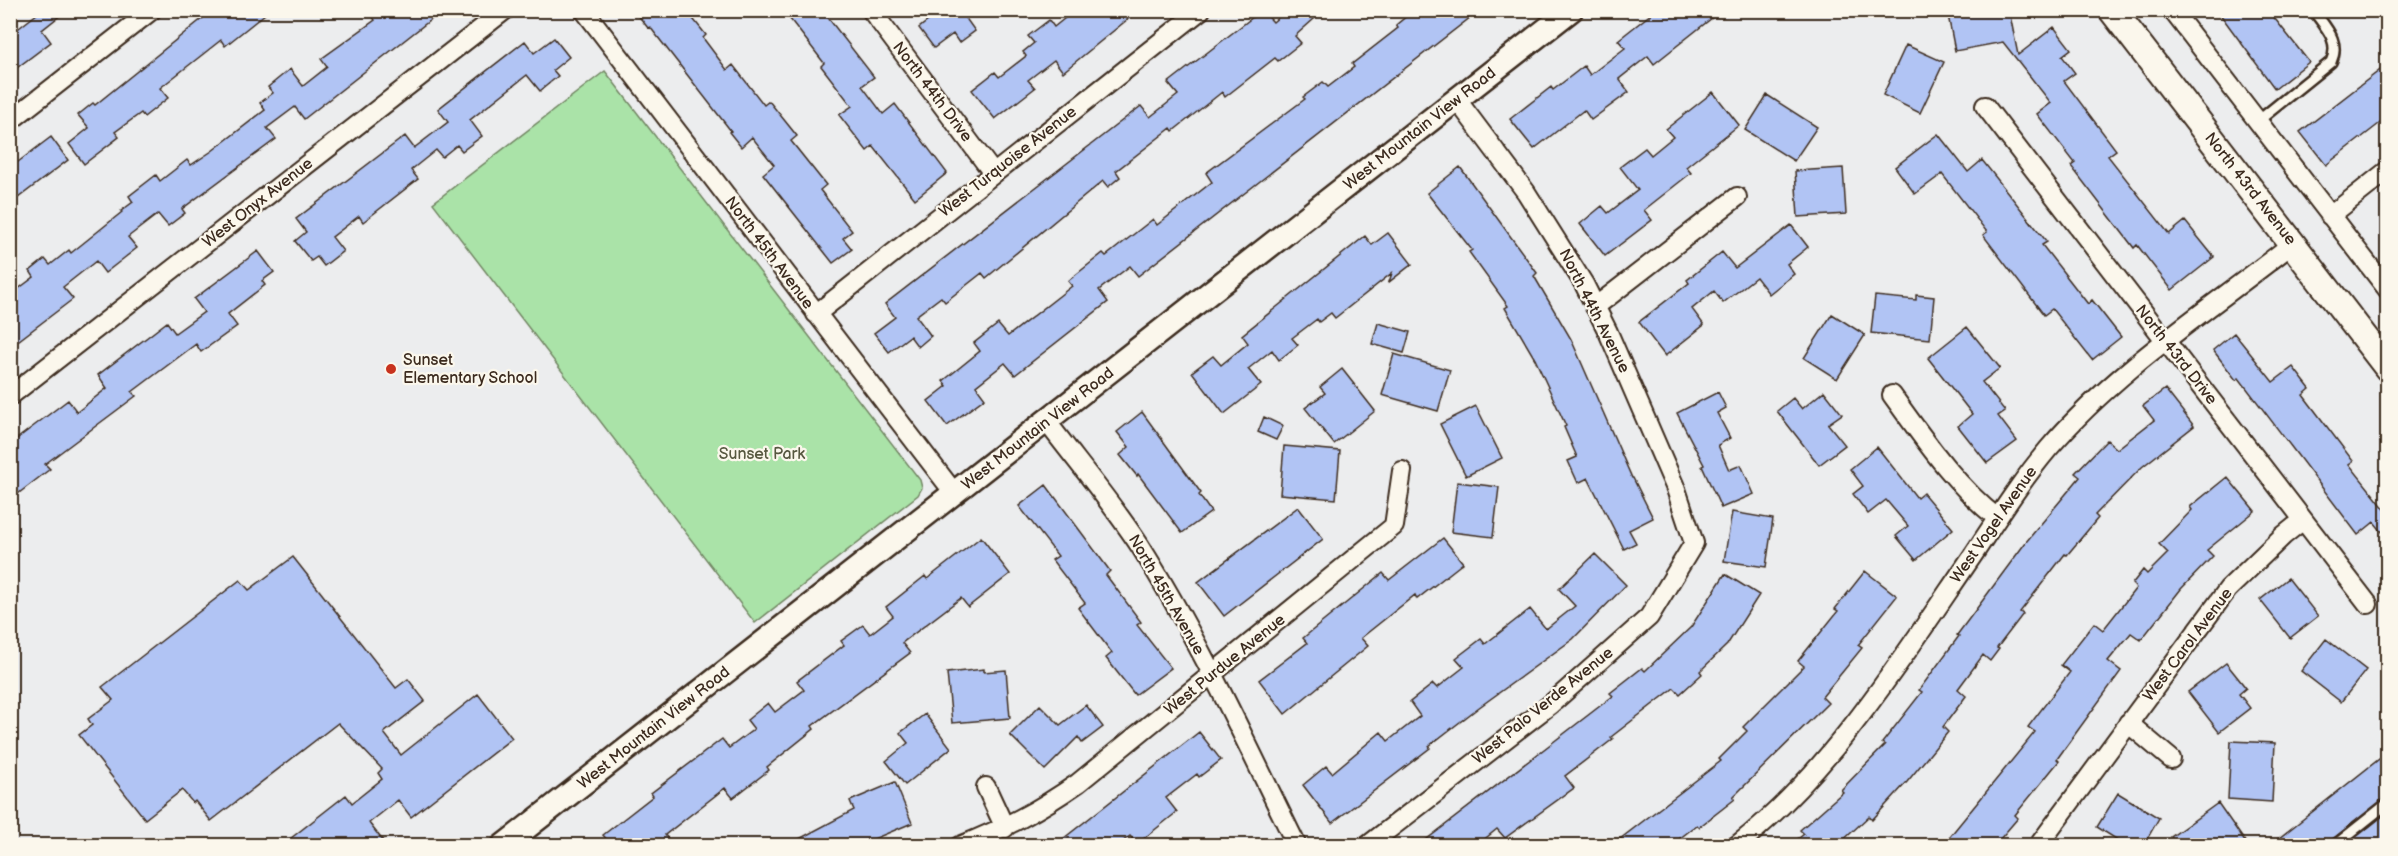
<svg xmlns="http://www.w3.org/2000/svg" width="2398" height="856" viewBox="0 0 2398 856" font-family="'Balsamiq Sans',sans-serif">
<rect width="100%" height="100%" fill="#ecedee"/>
<filter id="ink" filterUnits="userSpaceOnUse"><feTurbulence type="fractalNoise" baseFrequency=".0167" numOctaves="2"/><feDisplacementMap in="SourceGraphic" scale="12" xChannelSelector="R" yChannelSelector="G"/><feConvolveMatrix kernelMatrix="1 2 1 2 8 2 1 2 1" color-interpolation-filters="sRGB"/></filter>
<g filter="url(#ink)">
<path fill="#aae3a8" stroke="#728663" stroke-width="1.5" d="M605,71L920,480L922,488L918,495L755,623L433,203Z"/>
<path fill="#b1c4f4" stroke="#3b2a1e" stroke-width="1.5" d="M42,10H67L42,30L51,42L10,73V35Z
M213,10H270L225,46L221,40L160,88L168,98L144,117L141,113L115,132L119,137L84,164L69,144L89,128L78,115L93,103L95,105Z
M368,10H443L304,119L295,107L267,128L276,139L182,209L185,213L168,226L158,214L128,237L137,248L105,273L96,261L63,287L73,299L10,347V295L34,277L30,271L45,259L50,265L69,250L71,253L122,212L121,211L133,202L129,196L156,175L160,181L187,160L191,165L212,151L265,110L260,103L273,93L268,87L290,69L303,86L327,67L321,59L375,20Z
M634,10H686L706,35L703,38L727,70L733,65L764,105L769,101L797,136L791,141L826,185L820,190L852,231L843,238L852,249L833,263L763,174L774,165L752,137L741,147L729,132L731,131L650,27L648,28Z
M783,10H822L874,77L862,86L883,114L895,104L947,173L915,199L873,146L867,151L839,115L852,106L821,66L824,63Z
M942,10H960L975,31L959,43L953,34L934,48L919,28Z
M1075,10H1139L1063,72L1054,60L1028,80L1035,88L995,119L972,90L995,72L999,77L1026,56L1023,52L1034,43L1028,36L1049,20L1054,27Z
M1262,10L1273,22L1287,10H1324L1295,36L1301,43L1278,61L1275,58L1225,97L1222,92L1173,131L1171,128L1116,171L1120,177L1108,187L1103,181L986,278L982,273L945,302L941,297L916,316L931,336L918,347L910,336L889,352L874,333L895,317L885,304L1141,106L1150,117L1178,95L1168,83Z
M1414,10H1480L1138,276L1130,266L1099,290L1108,302L1015,375L1005,363L976,386L985,398L947,426L928,401L947,386L943,381L980,351L974,343L998,324L1008,336L1072,286L1068,281L1103,253L1106,256L1153,219L1157,225L1212,182L1206,173L1305,99L1303,97L1323,82L1328,87L1354,67L1352,64L1398,28L1396,25Z
M1656,10H1722L1654,64L1648,56L1619,79L1629,92L1591,120L1584,110L1534,149L1510,119L1551,87L1553,90L1584,66L1590,75L1625,48L1618,40Z
M1947,10H2009L2018,55L2054,27L2071,49L2062,56L2075,73L2064,81L2116,150L2108,156L2169,234L2185,221L2214,257L2172,290L2137,245L2134,248L2071,166L2075,163L2037,114L2051,103L2003,42L1955,51Z
M2217,10H2268L2309,62L2275,89Z
M554,38L569,57L553,70L558,76L540,91L527,75L470,120L482,136L462,151L457,145L442,157L436,150L411,170L418,179L363,222L359,216L332,237L343,251L324,266L317,257L311,261L295,241L306,232L296,219L405,136L414,148L448,122L438,109L525,41L534,53Z
M1906,45L1944,62L1920,113L1883,95Z
M2388,64V117L2326,165L2300,132Z
M1713,92L1739,125L1686,167L1691,173L1644,210L1652,220L1605,256L1580,224L1602,206L1608,213L1638,190L1620,167L1645,148L1651,155L1673,137L1666,129Z
M1767,95L1817,127L1794,161L1745,130Z
M1938,134L1968,172L1982,160L2047,242L2042,245L2088,304L2092,300L2121,337L2092,360L2052,309L2044,315L1983,235L1987,232L1942,174L1915,194L1895,167Z
M51,137L68,160L10,204V168Z
M1460,167L1537,273L1534,276L1571,339L1632,478H1633L1653,518L1629,530L1636,543L1624,549L1588,478L1578,483L1568,461L1577,457L1564,427L1566,426L1535,359L1505,308L1508,306L1469,252L1472,250L1427,193Z
M1843,168L1846,214L1798,217L1795,171Z
M1791,225L1808,247L1787,264L1794,274L1769,294L1756,277L1723,303L1714,291L1692,309L1704,325L1665,356L1639,322L1689,283L1687,280L1722,252L1735,268Z
M1388,233L1412,264L1389,282L1392,273L1335,318L1331,313L1319,322L1317,319L1292,338L1298,345L1279,360L1272,350L1248,369L1261,385L1224,414L1192,372L1213,356L1221,365L1248,343L1242,335L1365,236L1372,245Z
M258,251L274,272L262,281L265,285L228,314L237,326L201,352L196,344L132,392L136,396L45,464L50,469L10,500V444L68,400L77,412L107,388L98,375L167,322L175,333L204,312L194,299Z
M1916,295L1934,297L1930,339L1871,333L1875,296L1916,300Z
M1832,314L1865,335L1837,379L1804,358Z
M1378,323L1410,332L1404,353L1372,344Z
M1967,327L2000,368L1982,382L2005,411L1998,416L2017,441L1987,463L1958,426L1972,414L1928,358Z
M2234,333L2273,382L2293,367L2310,389L2303,395L2353,461L2349,464L2388,513V539L2374,522L2358,535L2239,378L2236,380L2213,350Z
M1394,354L1450,370L1438,411L1382,395Z
M1342,369L1375,411L1334,444L1305,408L1325,393L1320,387Z
M2165,389L2194,426L2142,467L2095,515L2098,518L2067,555L2065,554L2020,612L2023,614L1997,648L1999,649L1990,661L1983,655L1958,689L1966,696L1943,727L1948,732L1907,782L1872,820L1869,816L1837,846H1789L1804,834L1800,830L1843,792L1841,790L1885,745L1882,743L1922,692L1919,690L1959,636L1957,635L2026,542L2080,477L2075,473L2107,440L2117,449L2154,420L2143,406Z
M1824,391L1842,414L1828,424L1845,445L1819,465L1777,411L1793,398L1802,409Z
M1718,392L1726,408L1717,413L1730,438L1718,445L1729,470L1741,465L1754,494L1721,508L1702,466L1704,465L1677,413Z
M1476,406L1502,458L1466,476L1440,424Z
M1142,412L1201,493L1199,495L1211,512L1182,533L1138,474L1137,476L1120,455L1129,447L1117,432Z
M1264,417L1283,426L1276,440L1258,432Z
M1284,446L1340,451L1336,499L1280,494Z
M1877,447L1917,498L1923,493L1953,529L1916,560L1896,536L1908,526L1886,500L1868,514L1853,494L1863,486L1850,469Z
M2227,477L2255,511L2207,550L2213,556L2181,589L2141,640L2131,633L2108,661L2121,671L2057,759L2059,761L2015,815L2018,818L1994,846H1942L2035,732L2028,727L2070,672L2061,665L2094,623L2103,630L2136,588L2132,584L2143,570L2147,574L2168,553L2159,544L2192,510L2190,507Z
M1457,482L1499,487L1493,537L1451,532Z
M1046,485L1110,571L1106,575L1141,622L1137,625L1171,668L1135,695L1106,658L1112,653L1078,608L1085,603L1052,560L1058,556L1019,506Z
M1298,507L1323,539L1224,616L1198,582Z
M1732,512L1773,519L1766,567L1724,561Z
M981,537L1010,574L968,607L961,598L902,643L910,653L812,726L814,729L767,767L769,770L733,798L725,788L665,835L673,846H612L603,835L653,796L651,793L722,739L729,748L754,729L747,720L768,703L775,712L804,690L797,681L844,645L841,641L863,625L870,634L893,616L886,607L925,576L927,579Z
M1443,538L1463,563L1417,599L1415,595L1361,638L1368,646L1285,714L1259,680L1307,643L1303,638L1383,573L1389,580Z
M1595,554L1626,585L1573,639L1478,708L1429,746L1430,748L1332,823L1303,785L1326,766L1332,773L1381,732L1388,741L1420,716L1410,702L1433,684L1437,688L1464,667L1456,658L1481,639L1485,644L1530,609L1546,629L1575,606L1559,589Z
M293,557L396,688L408,679L425,701L384,733L401,755L478,694L512,738L411,817L398,800L369,823L387,846H281L346,795L352,803L382,779L378,773L382,769L338,723L211,821L195,801L193,803L182,790L145,819L79,735L92,725L88,719L113,700L102,687L240,580L249,590Z
M1865,571L1897,596L1858,645L1862,648L1822,697L1828,703L1733,797L1735,799L1699,827L1697,825L1670,846H1611L1721,761L1719,759L1747,731L1743,727L1804,666L1798,661L1838,611L1835,609Z
M1725,574L1759,595L1727,645L1700,671L1702,674L1680,694L1674,688L1611,737L1613,739L1565,776L1574,788L1505,838L1497,829L1476,846H1418L1613,696L1610,693L1642,668L1645,671L1691,627Z
M2288,578L2318,616L2290,638L2260,600Z
M2326,639L2366,670L2341,702L2301,671Z
M2226,663L2246,688L2239,694L2250,708L2219,732L2188,692Z
M984,669V672L1006,670L1010,718L952,723L947,673Z
M1040,705L1060,725L1086,705L1103,727L1082,743L1078,737L1045,770L1010,735Z
M925,714L951,748L905,785L886,761L908,743L900,733Z
M1199,732L1221,760L1199,777L1197,774L1166,798L1177,812L1137,844L1130,836L1117,846H1054Z
M2231,741L2275,743L2272,802L2228,799Z
M2388,752V796L2330,841L2327,846H2269Z
M895,782L912,823L857,846H786L854,810L850,801Z
M2118,793L2159,818L2143,846H2127L2097,827Z
M2218,803L2248,846H2178L2171,837Z
M2388,812V846H2345Z"/>
<g fill="none" stroke-linecap="round" stroke-linejoin="round">
<g stroke="#3b2a1e" stroke-width="14">
<path id="service" d="M2258,121L2331,62C2341,41 2325,27 2313,10
M2334,846L2388,803"/>
</g>
<g stroke="#3b2a1e" stroke-width="22">
<path id="minor" d="M584,10L955,494
M871,10L993,173
M2172,10L2388,290
M1985,106L2368,604
M10,121L152,10
M2330,216L2388,170
M1595,307L1737,197
M816,314L1201,10
M1892,395C1924,439 1954,484 1997,518
M10,396L505,10
M1047,422C1078,463 1112,503 1140,546C1200,641 1247,745 1297,846
M2128,723L2171,759
M986,787L1005,828
M960,846C1005,828 1038,811 1078,783L1394,526L1402,471
M1367,846L1551,704L1649,617L1694,543L1676,489L1608,332L1584,284L1526,192L1457,100
M1736,846C1832,771 1905,654 1973,555C1997,519 2021,481 2049,448C2118,368 2210,309 2292,244
M2038,846L2228,589L2283,536L2303,520"/>
</g>
<g stroke="#3b2a1e" stroke-width="27">
<path id="tertiary" d="M503,846L1571,10"/>
</g>
<g stroke="#3b2a1e" stroke-width="30">
<path id="secondary" d="M2112,10L2388,368"/>
</g>
<use href="#service" stroke="#fbf7ec" stroke-width="9"/>
<use href="#minor" stroke="#fbf7ec" stroke-width="18"/>
<use href="#tertiary" stroke="#fbf7ec" stroke-width="22"/>
<use href="#secondary" stroke="#fbf7ec" stroke-width="26"/>
</g>
</g>
<circle fill="#c8321e" stroke="#fbf7ec" stroke-width="2" cx="391" cy="369" r="6"/>
<g text-anchor="middle" dominant-baseline="central" stroke-width="4.5" stroke-linejoin="round" paint-order="stroke">
<g font-size="16" fill="#3b2a1e" stroke="#fbf7ec">
<text transform="translate(932 92) rotate(53)">North 44th Drive</text>
<text transform="translate(1420 129) rotate(-38)">West Mountain View Road</text>
<text transform="translate(1008 162) rotate(-38)">West Turquoise Avenue</text>
<text transform="translate(2250 189) rotate(52)">North 43rd Avenue</text>
<text transform="translate(258 203) rotate(-38)">West Onyx Avenue</text>
<text transform="translate(769 253) rotate(53)">North 45th Avenue</text>
<text transform="translate(1594 311) rotate(63)">North 44th Avenue</text>
<text transform="translate(2176 355) rotate(52)">North 43rd Drive</text>
<text transform="translate(1038 429) rotate(-38)">West Mountain View Road</text>
<text transform="translate(1994 525) rotate(-55)">West Vogel Avenue</text>
<text transform="translate(1166 595) rotate(60)">North 45th Avenue</text>
<text transform="translate(2188 645) rotate(-53)">West Carol Avenue</text>
<text transform="translate(1225 665) rotate(-39)">West Purdue Avenue</text>
<text transform="translate(1543 706) rotate(-39)">West Palo Verde Avenue</text>
<text transform="translate(654 728) rotate(-38)">West Mountain View Road</text>
</g>
<g font-size="16" fill="#3b2a1e" stroke="#fbf7ec" text-anchor="start">
<text x="403" y="360">Sunset<tspan x="403" dy="18">Elementary School</tspan></text>
</g>
<g font-size="16" fill="#575840" stroke="#fbf7ec">
<text x="762" y="454">Sunset Park</text>
</g>
</g>
<rect width="2398" height="856" fill="none" stroke="#fbf7ec" stroke-width="36"/>
<rect x="18" y="18" width="2362" height="820" fill="none" stroke="#3b2a1e" stroke-width="2" filter="url(#ink)"/>
</svg>
